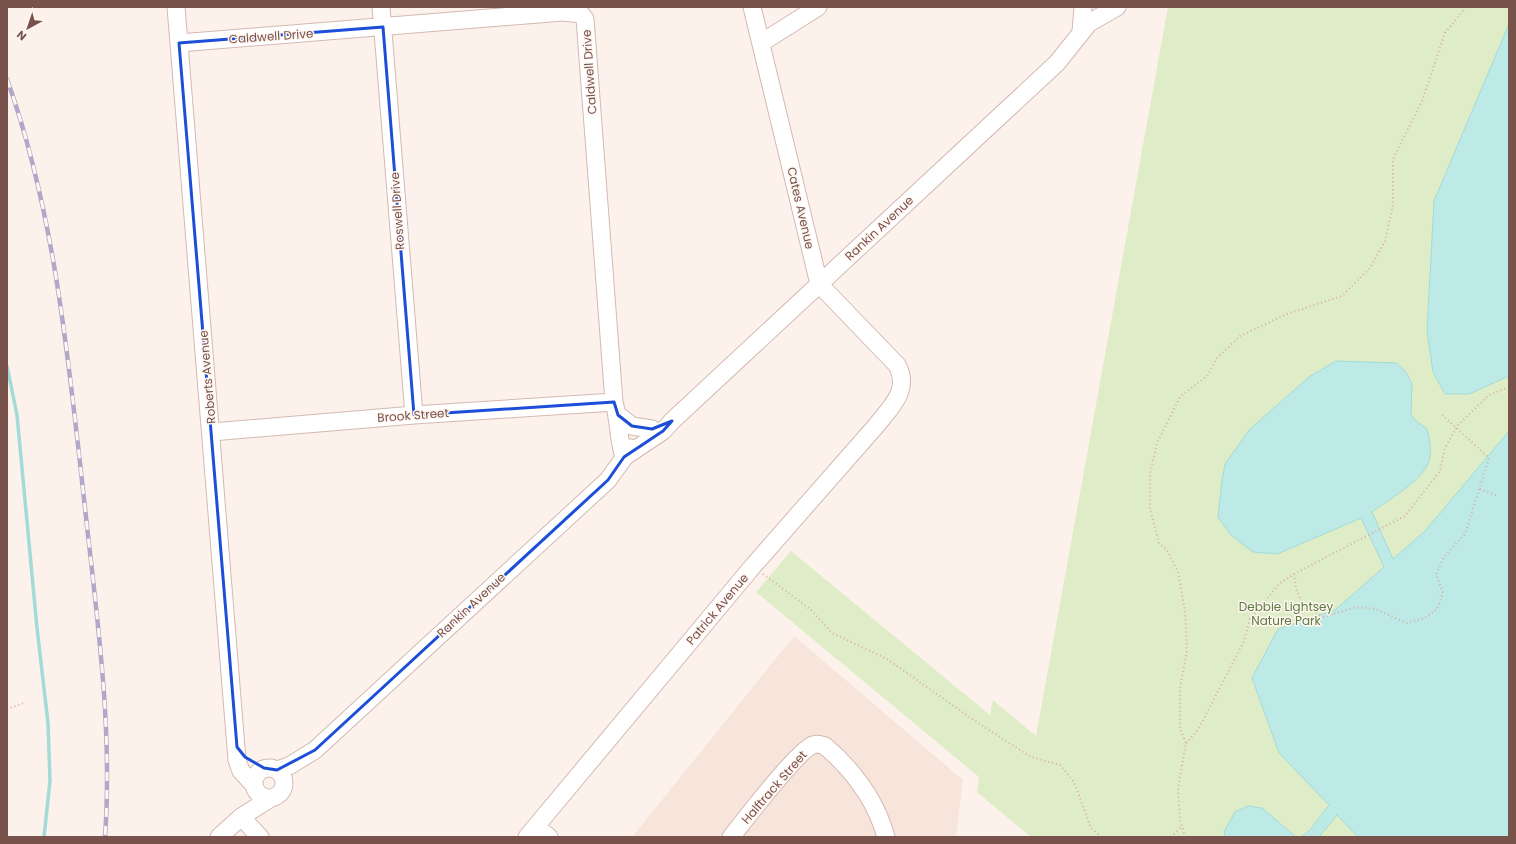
<svg xmlns="http://www.w3.org/2000/svg" width="1516" height="844" viewBox="0 0 1516 844" font-family="Poppins,sans-serif">
<rect width="100%" height="100%" fill="#fdf2eb"/>
<path fill="#f7e5db" d="M794,636L963,780L956,837H632Z"/>
<path fill="#deedc7" d="M1168,7H1509V837H1031L977,792L979,777L756,592L791,551L990,715L993,700L1036,736Z"/>
<path fill="#bde9e6" stroke="#a3dbd7" d="M1509,24V376L1469,394H1445L1433,372L1427,331L1434,201Z
M1336,361L1396,363L1406,372L1412,384L1411,414L1416,421L1427,429C1430,440 1433,455 1427,466C1418,483 1388,500 1372,512L1393,559L1425,531L1509,431V837H1358L1337,815L1319,837H1301L1310,830L1329,805L1279,753L1252,678L1278,629L1335,610L1384,567L1361,518L1277,554L1253,552L1231,535L1218,517L1222,480L1225,464L1250,429L1309,377Z
M1248,806L1262,808L1296,837H1225L1224,832L1235,812Z"/>
<g fill="none" stroke-linecap="round" stroke-linejoin="round">
<path stroke="#a3dbd7" stroke-width="3.5" d="M7,366L17,415L37,628L48,723L50,781L44,837"/>
<g stroke="#d3b9b1" stroke-width="19">
<path id="minor" d="M176,7L237,760L241,771L254,785
M381,7L414,415
M1081,31L1083,7
M179,43L563,12L581,14L585,19L614,402C619,420 618,439 624,457
M761,43L818,7
M618,415L632,426L652,429
M212,432L414,415L614,402
M624,457L663,431L672,421L1057,63L1089,23L1117,7
M254 783a15 15 0 1 1 30 0a15 15 0 1 1-30 0Z
M277,770L289,766L315,750L608,480L631,448
M241,817L260,837
M536,827L549,837
M219,837L241,817L271,798
M527,837L753,566L875,427C890,408 911,390 897,365L819,284L752,7
M731,837C744,821 798,750 813,745C817,743 822,745 825,746C853,770 876,801 886,837"/>
</g>
<path stroke="#daaca3" stroke-width="2" stroke-dasharray="1 3" stroke-linecap="butt" d="M1480,489L1498,496
M763,574L811,610L832,633L887,659L975,721L1031,757L1060,765L1074,782L1091,828L1101,837
M1294,574L1296,589L1305,608L1323,617L1357,607L1375,609L1407,623L1425,618L1437,609L1443,593L1436,574L1444,557L1465,534L1489,458L1440,413
M7,709L24,703
M1186,743L1198,730L1244,641L1250,619L1279,584L1294,574L1405,516L1440,471L1445,448L1458,425L1489,395L1509,387
M1171,837L1182,826
M1185,837L1180,819L1178,788L1186,743L1180,729V688L1187,651L1185,611L1178,572L1167,550L1159,543L1150,509V474L1157,443L1180,397L1207,376L1217,358L1240,336L1287,314L1342,296L1370,268L1385,241L1393,205V159L1422,101L1445,33L1466,7"/>
<use href="#minor" stroke="#fff" stroke-width="17"/>
<g stroke="#b2a7c9" stroke-width="4.5">
<path id="rail" d="M7,79C55,214 68,357 84,499C96,611 113,724 105,837"/>
</g>
<use href="#rail" stroke="#fff7f2" stroke-width="3" stroke-dasharray="9" stroke-linecap="butt"/>
</g>
<path fill="none" stroke="#1d4ed8" stroke-width="3" stroke-linejoin="round" d="M383,27L414,415L614,402L618,415L632,426L652,429L672,421L663,431L624,457L608,480L315,750L277,770L264,768L245,757L237,747L179,43Z"/>
<g text-anchor="middle" dominant-baseline="central" stroke-width="3" stroke-linejoin="round" paint-order="stroke">
<g font-size="12" fill="#7a524c" stroke="#fff7f2">
<text transform="translate(271 36) rotate(-4)">Caldwell Drive</text>
<text transform="translate(589 72) rotate(-94)">Caldwell Drive</text>
<text transform="translate(801 208) rotate(77)">Cates Avenue</text>
<text transform="translate(397 211) rotate(-94)">Roswell Drive</text>
<text transform="translate(879 228) rotate(-43)">Rankin Avenue</text>
<text transform="translate(207 377) rotate(-95)">Roberts Avenue</text>
<text transform="translate(413 415) rotate(-4)">Brook Street</text>
<text transform="translate(471 605) rotate(-43)">Rankin Avenue</text>
<text transform="translate(717 609) rotate(-50)">Patrick Avenue</text>
<text transform="translate(774 787) rotate(-49)">Halftrack Street</text>
</g>
<g font-size="12" fill="#5e7a40" stroke="#fff7f2">
<text x="1286" y="606">Debbie Lightsey<tspan x="1286" dy="14">Nature Park</tspan></text>
</g>
</g>
<rect width="1516" height="844" fill="none" stroke="#7a524c" stroke-width="16"/>
<g transform="translate(28 28) rotate(220)" stroke="#fff7f2" stroke-width="3" paint-order="stroke">
<path d="M0-3L7 15L0 10L-7 15Z" fill="#7a524c"/>
<text y="-6" font-size="11" font-weight="bold" text-anchor="middle" fill="#7a524c">N</text>
</g>
</svg>
